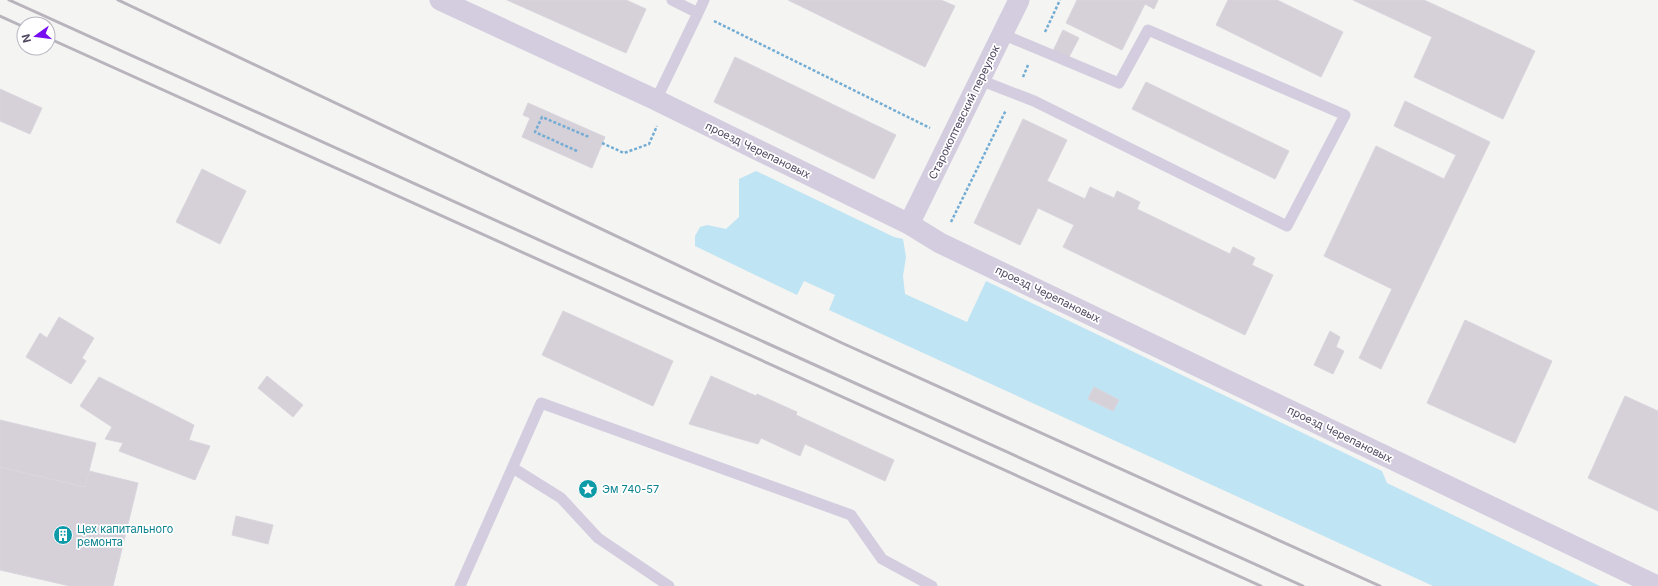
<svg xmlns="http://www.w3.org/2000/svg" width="1658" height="586" viewBox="0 0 1658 586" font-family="Inter,sans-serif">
<rect width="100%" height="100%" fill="#f4f4f2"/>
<path fill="#bfe4f3" d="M756,171L894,237L903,239L906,257L903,276L905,294L967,322L986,281L1382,471L1387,483L1600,586H1433L829,310L835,295L804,281L797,295L695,246V236L700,227L707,225L726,229L739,217V179Z"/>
<path fill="#d6d0d9" stroke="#dad5dd" d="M507,0H626L646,9L626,53Z
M788,0H941L955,6L925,67Z
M1077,0H1158L1154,9L1145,4L1122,50L1066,23Z
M1228,0H1277L1343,32L1321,77L1216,25Z
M1353,0H1424L1535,51L1503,119L1414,77L1432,37Z
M1063,30L1079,38L1068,59L1053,51Z
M735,57L896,135L874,179L714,102Z
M1146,82L1289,151L1275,179L1132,109Z
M0,89L42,108L30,134L0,121Z
M1405,101L1490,142L1381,369L1359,358L1392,289L1324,256L1376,146L1444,179L1456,155L1394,126Z
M528,103L605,137L592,168L522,137L530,118L523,115Z
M1023,119L1067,140L1047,181L1085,199L1090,187L1114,198L1117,191L1140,202L1137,209L1230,254L1233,247L1255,258L1252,265L1273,275L1245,335L1063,247L1074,225L1038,208L1020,245L974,223Z
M202,169L246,191L220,244L176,222Z
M563,311L673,361L653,406L542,355Z
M59,317L94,338L82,358L86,361L71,384L26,357L40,333L47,338Z
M1465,320L1552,361L1515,443L1427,403Z
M1330,331L1340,337L1336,347L1344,351L1333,374L1314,365Z
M267,376L303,405L293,417L258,388Z
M711,376L756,396L757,394L797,412L796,415L894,460L885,481L805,444L800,456L761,438L758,444L689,424Z
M99,377L194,425L189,440L210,446L195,480L119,451L123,443L105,439L112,427L80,406Z
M1094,387L1119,400L1113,411L1088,399Z
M1625,396L1658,411V511L1588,478Z
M0,420L96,443L85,487L0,467Z
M0,467L85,487L89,471L138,483L113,586H70L0,570Z
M236,516L273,525L268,544L232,535Z"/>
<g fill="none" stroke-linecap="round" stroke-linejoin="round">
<path stroke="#74add3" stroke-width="2.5" stroke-dasharray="3 2" stroke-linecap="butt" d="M714,21L930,128
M1045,32L1060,0
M1023,77L1028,65
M602,143L624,153L649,144L657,126
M577,151L535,132L542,117L589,137
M951,222L1006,110"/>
<path stroke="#d4cddf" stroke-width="11" d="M698,13L704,0
M980,80L1034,101L1287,226L1345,115L1148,30L1119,83L1002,34
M656,100L698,13L672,0
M513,468L561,498L598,538L669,586
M460,586L541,403L851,515L882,559L932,586"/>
<path stroke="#d4cddf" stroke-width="21" d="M440,0L656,100L909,224L940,243L1657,586
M909,224L1019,0"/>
<path stroke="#b8b3bc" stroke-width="3" d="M9,0L1303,586
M118,0L842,343L1380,586
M0,16L24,27
M48,38L1261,586"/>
</g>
<defs>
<g id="sight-disc" transform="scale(1)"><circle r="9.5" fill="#0f9aa8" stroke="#fff"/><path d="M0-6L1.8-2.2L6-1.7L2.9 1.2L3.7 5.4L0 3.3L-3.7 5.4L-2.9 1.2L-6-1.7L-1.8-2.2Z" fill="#fff"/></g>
<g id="building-disc" transform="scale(1)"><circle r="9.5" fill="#0f9aa8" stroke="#fff"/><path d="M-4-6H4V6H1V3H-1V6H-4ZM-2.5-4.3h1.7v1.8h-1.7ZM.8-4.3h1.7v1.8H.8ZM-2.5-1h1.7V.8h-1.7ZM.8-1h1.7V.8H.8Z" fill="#fff"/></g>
</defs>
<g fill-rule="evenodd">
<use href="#sight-disc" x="588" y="489"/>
<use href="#building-disc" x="63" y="535"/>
</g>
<g text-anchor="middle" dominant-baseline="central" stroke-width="3.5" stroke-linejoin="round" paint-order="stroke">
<g font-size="11" fill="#514861" stroke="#fff">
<text transform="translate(964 112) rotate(-64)">Старокоптевский переулок</text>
<text transform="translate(758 150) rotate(26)">проезд Черепановых</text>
<text transform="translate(1048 294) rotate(26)">проезд Черепановых</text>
<text transform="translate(1340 434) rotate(26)">проезд Черепановых</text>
</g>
<g font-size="11" fill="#0d838f" stroke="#fff" text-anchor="start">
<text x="602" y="489">Эм 740-57</text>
<text x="77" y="529">Цех капитального<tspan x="77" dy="13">ремонта</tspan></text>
</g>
</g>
<g transform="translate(36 36) rotate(256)"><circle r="19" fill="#ffffff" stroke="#b9b6c0"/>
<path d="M0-3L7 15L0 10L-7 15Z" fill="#770ef1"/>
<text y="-6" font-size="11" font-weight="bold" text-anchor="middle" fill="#514861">N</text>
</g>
</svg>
